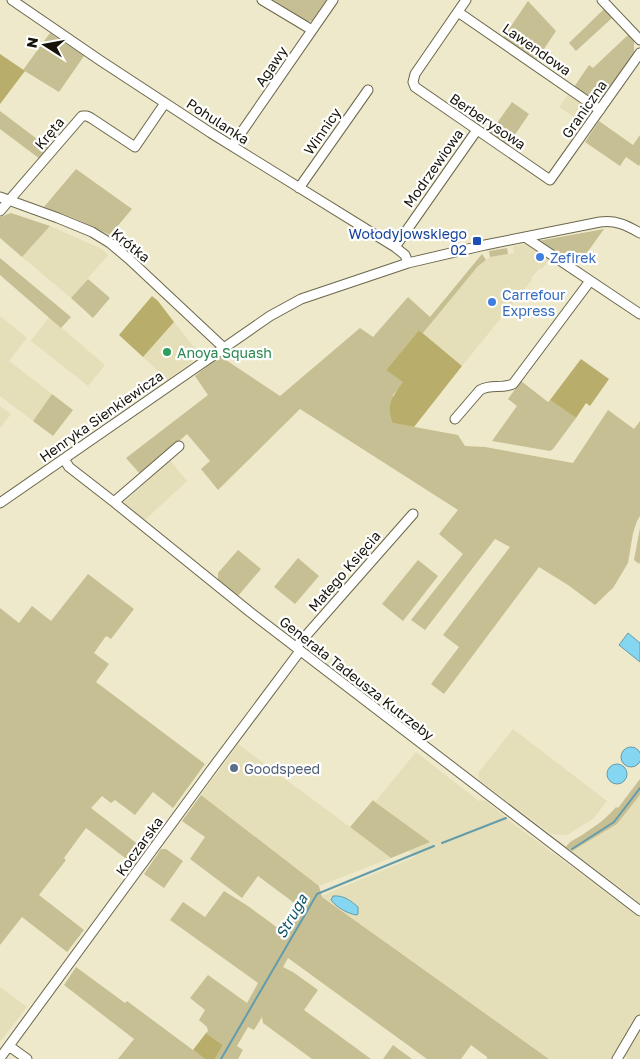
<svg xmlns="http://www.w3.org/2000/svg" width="640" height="1059" viewBox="0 0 640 1059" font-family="'Golos Text',sans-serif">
<rect width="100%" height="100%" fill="#eee9ca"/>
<path fill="#e5dfb9" d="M568,95L588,108L590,112L583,123L559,107Z
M50,226L102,249L108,255L71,298L22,257Z
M530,243L551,257L542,269L540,268L531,278L532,280L462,366L423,333L478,265L490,257L514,253L513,246Z
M0,316L27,338L9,361L52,394L33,421L0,396Z
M49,317L105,365L88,386L31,341Z
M174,322L198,352L197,358L167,380L143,357Z
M0,406L11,414L0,428Z
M170,460L187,481L144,521L123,505L125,501Z
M513,729L607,801L593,819L567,835L551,834L479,780L478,773Z
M238,744L350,827L391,858L319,886L201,795Z
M416,752L479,801L485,800L510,821L640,918V1015L614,1059H549L321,896L415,857L408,851L429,842L375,802Z
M640,795V903L572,851L617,824Z
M0,987L27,1007L0,1042Z
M640,1031V1059H628L624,1056Z"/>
<path fill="#c6bf93" d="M272,0H327L312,21L306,22Z
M528,1L556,31L536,61L503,38Z
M604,9L612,18L576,51L569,43Z
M50,33L84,56L59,92L23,70Z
M628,35L634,41V52L601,100L594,101L574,87L589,65L593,68Z
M512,102L529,114L508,145L490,133Z
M0,111L49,148L40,159L0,129Z
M599,121L633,145L640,135V164L639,166L626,157L620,166L585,142Z
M76,169L132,209L110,235L76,219L44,207Z
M11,213L50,226L22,257L0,238V217Z
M604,229L576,268L538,241Z
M507,248L508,254L490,257L489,251Z
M482,254L486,260L478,266L423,333L419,330L386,370L404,382L393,395V423L458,435L465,446L485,447L573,463L608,410L634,429L640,421V516L637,521L633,533L628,563L613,588L595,605L568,585L539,567L444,694L431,684L459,647L443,635L510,547L495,539L425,630L411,620L463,554L439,534L458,510L300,409L218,490L201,469L210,461L187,434L141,475L126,458L208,395L195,376L220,356L280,396L360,328L373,337L408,297L430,317Z
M0,258L71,317L61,328L0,275Z
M88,279L110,298L93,318L71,298Z
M521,381L548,402L550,400L576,418L553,449L550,451L492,441L517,406L508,399Z
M52,394L73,410L53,436L33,421Z
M640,528V562L639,564L634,560Z
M238,550L261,569L238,596L218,580V573Z
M298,558L319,576L295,604L274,587Z
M418,560L438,576L403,621L382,604Z
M88,574L134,609L111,639L106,636L94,653L109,664L96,682L205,764L173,808L153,792L135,815L115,800L111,803L102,796L91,808L144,849L133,864L86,828L64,858L66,860L39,895L84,930L67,952L22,917L0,945V608L19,623L32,606L51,621Z
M640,779V795L617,824L572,851L566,847C570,840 579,838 585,833C597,825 607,818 616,807L618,808Z
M201,795L319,886L322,897L549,1059H487V1057L471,1045L461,1059H427L288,958L283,967L293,972L318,990L304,1010L371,1059H312L263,1023L262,1017L254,1030L248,1027L237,1046L243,1050L238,1059H215L223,1045L206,1033L208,1031L207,1027L199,1020L205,1010L190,998L208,975L247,1003L258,983L170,920L183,902L205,917L224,891L248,906L286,934L301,908L258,876L242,898L190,859L205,837L182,821Z
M373,800L375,802L430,842L391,858L350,827Z
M161,849H166L183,861L164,888L144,874Z
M76,967L125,1003L127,1001L205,1059H118L134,1039L64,985Z
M393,1045L412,1059H383Z"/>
<path fill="#b8ad6a" d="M0,54L25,71L0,104Z
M152,296L158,301L174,322L143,357L119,335Z
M419,330L462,366L414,427L393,423C385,405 393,396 403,382L386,370Z
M581,359L609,379L590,406L586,403L576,418L550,400Z
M206,1033L223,1045L215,1059H205L193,1050Z"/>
<path fill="#84d6f1" stroke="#639cab" d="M628,633L640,643V662L619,645Z
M621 757a10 10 0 1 1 20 0a10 10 0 1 1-20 0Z
M607 774a10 10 0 1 1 20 0a10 10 0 1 1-20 0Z
M333,896C344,895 351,901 358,907V914L357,915C348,914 336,907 331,900Z"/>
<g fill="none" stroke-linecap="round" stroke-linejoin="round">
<path stroke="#639cab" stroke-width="2" d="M442,843L506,818
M572,849L614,822L640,788
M221,1059L317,894L434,846"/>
<g stroke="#6b674c" stroke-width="11">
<path id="minor" d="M12,0L101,61L211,133L395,247L405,255L408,263
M262,0L312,30
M466,0L415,74L413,82L415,87L550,180L640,53
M602,0L640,40
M458,12L600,110
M232,146L333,0
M299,188L368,90
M0,197L58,218L92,232L110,243L129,259L224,348
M0,211L82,116H87L91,118L135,147L165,103
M525,237L640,314
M395,247L477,130
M455,419L480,390C491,384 501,389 513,384L590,281
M64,459L69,467L114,502L250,612L640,911
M114,502L179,446
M0,503L270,316L301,299L408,263L485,245L600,222C616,220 626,225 640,233
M296,647L413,514
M9,1046L27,1059
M0,1058L211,770L300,651
M617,1059L640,1020"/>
</g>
<use href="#minor" stroke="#fff" stroke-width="9"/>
</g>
<rect fill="#1a4fb4" stroke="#fff" stroke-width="2" x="472" y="236" width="10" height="10" rx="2.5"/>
<g fill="#3f7fe0" stroke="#fff" stroke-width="2">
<circle cx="540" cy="257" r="5"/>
<circle cx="492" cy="302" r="5"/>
</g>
<circle fill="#2e9e5b" stroke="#fff" stroke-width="2" cx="167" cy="352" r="5"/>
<circle fill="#5c6f8a" stroke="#fff" stroke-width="2" cx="234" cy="768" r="5"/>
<g text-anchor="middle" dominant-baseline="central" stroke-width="4.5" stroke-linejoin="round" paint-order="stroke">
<g font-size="14" fill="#161409" stroke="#fff">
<text transform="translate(537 49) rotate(35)">Lawendowa</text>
<text transform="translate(271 66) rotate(-56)">Agawy</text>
<text transform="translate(584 109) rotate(-55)">Graniczna</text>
<text transform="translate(218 121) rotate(33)">Pohulanka</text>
<text transform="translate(488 121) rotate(34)">Berberysowa</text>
<text transform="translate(322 131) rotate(-55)">Winnicy</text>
<text transform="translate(49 133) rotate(-50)">Kręta</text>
<text transform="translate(433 168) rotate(-55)">Modrzewiowa</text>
<text transform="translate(131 245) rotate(39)">Krótka</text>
<text transform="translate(101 416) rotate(-35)">Henryka Sienkiewicza</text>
<text transform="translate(344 571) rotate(-49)">Małego Księcia</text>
<text transform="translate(357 678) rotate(38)">Generała Tadeusza Kutrzeby</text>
<text transform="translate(139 846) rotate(-54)">Koczarska</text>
</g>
<g font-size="14" fill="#164399" stroke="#fff" text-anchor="end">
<text x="467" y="233">Wołodyjowskiego<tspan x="467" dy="16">02</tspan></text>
</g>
<g font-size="14" fill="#366cbe" stroke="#fff" text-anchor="start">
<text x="550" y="257">Zefirek</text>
<text x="502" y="294">Carrefour<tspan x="502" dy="16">Express</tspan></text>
</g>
<g font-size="14" fill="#27864d" stroke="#fff" text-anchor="start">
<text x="177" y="352">Anoya Squash</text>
</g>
<g font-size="14" fill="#4e5e75" stroke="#fff" text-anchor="start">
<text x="244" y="768">Goodspeed</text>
</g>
<g font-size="15" font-style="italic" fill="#125669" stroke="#fff">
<text transform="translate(291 916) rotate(-60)">Struga</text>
</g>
</g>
<g transform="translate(45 45) rotate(281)" stroke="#ffffff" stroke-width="4" paint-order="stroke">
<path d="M0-4L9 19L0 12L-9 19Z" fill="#161409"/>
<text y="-8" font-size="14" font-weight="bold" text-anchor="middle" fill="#161409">N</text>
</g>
</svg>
